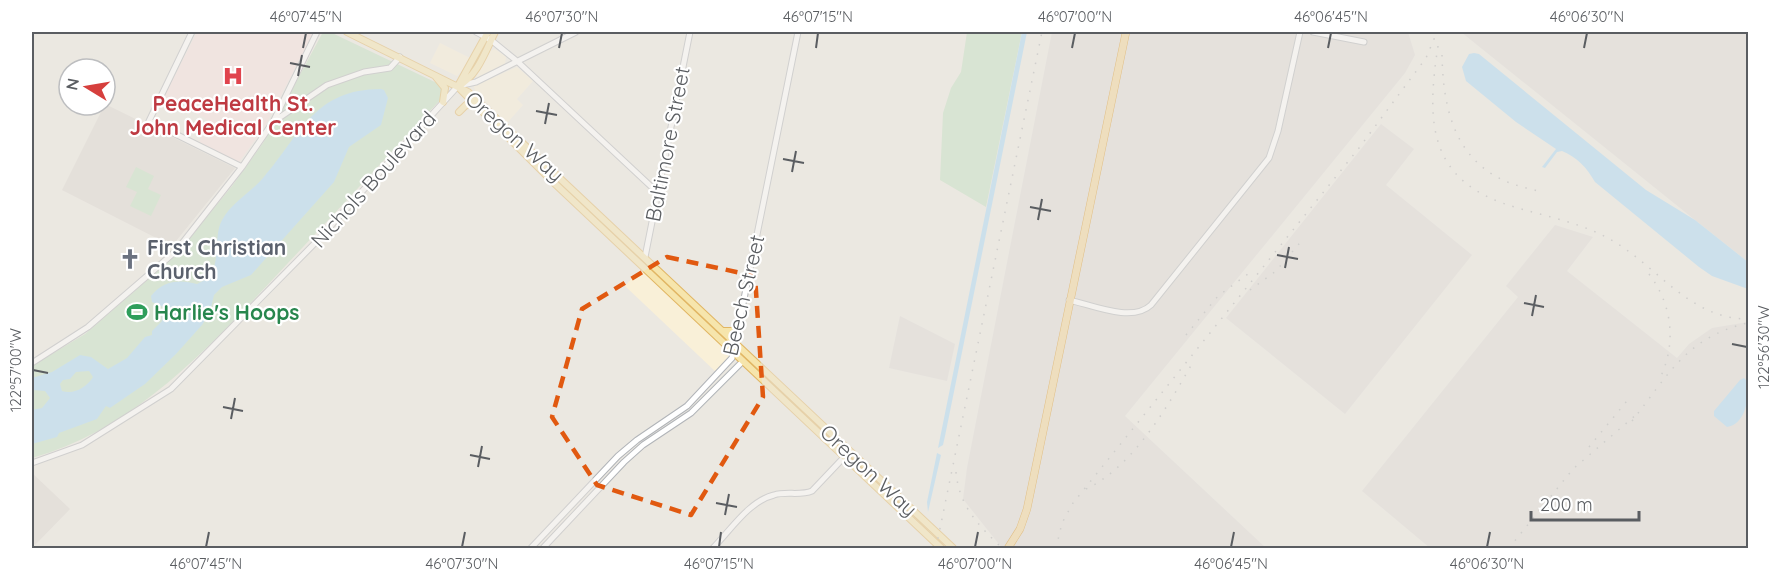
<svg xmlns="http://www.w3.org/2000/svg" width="1780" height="580" viewBox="0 0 1780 580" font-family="Quicksand,sans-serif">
<rect width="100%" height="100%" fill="#ebe8e1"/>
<path fill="#f9f0d8" d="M440,43L472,59L457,76L430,63Z
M495,49L506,57L505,64L475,80L488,52Z
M517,67L533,81L517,99L523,105L507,123L475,91L474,86Z
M641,268L730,352L729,361L717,373L625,286Z"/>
<path fill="#dddad6" d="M1052,32H1408L1415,55L1405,73L1125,416L1266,548H1002L963,499L967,468Z
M1461,32H1748V262L1695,220Z
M1381,124L1414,149L1386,185L1472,255L1345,414L1226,318Z
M1555,225L1593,237L1567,271L1677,358L1689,344L1712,328L1748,322V548H1430L1362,491L1518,297L1506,286Z
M900,316L955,344L947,381L889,368Z"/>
<path fill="#dbd7d0" d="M105,104L235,168L172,246L62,190Z
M32,473L70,509L35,545L32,541Z"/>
<path fill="#f7dfde" d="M197,32H314L265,126L239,162L199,143L208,123L205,118L164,97Z"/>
<path fill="#c2e0c0" d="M323,32H330L439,84L443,88V97C391,152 340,208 288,263C214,342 139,428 32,458V366L85,334L174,257L232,186L263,143Z
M967,32H1022L986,207L940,180L943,113L951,88L961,72Z
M136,167L154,176L148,189L161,195L151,216L130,206L137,192L126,187Z"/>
<path fill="#a7d8f5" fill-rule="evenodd" d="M1022,32H1027L945,436L943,445L938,448Z
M1474,53L1479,54L1646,190L1695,220L1748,262V289L1712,276L1699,267L1595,182C1587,168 1577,157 1562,151L1557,152L1545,168L1542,167L1556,149L1516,122L1466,81L1462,67L1469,54Z
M381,89L384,90L388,98L381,125L349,147L334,182L251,275L222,287L214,295L210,312L202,325L176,354L145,384L110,408L106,406L97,419L59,433L57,437L32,444V410L42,408L50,398L45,391L32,390V378L52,372L80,355L91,357L108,369L127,358L145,337L152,335V331L162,321L163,307L152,302L151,296C163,281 179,279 197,284C226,273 211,240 222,220C232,202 250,193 263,178C301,134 314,89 381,89ZM89,371L93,377C87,387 74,395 62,391L60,384L63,380L70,379L76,372Z
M1744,378L1748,382C1749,398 1746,424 1727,427L1714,416V411L1740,380Z
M937,453L941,455L928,512L927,502Z"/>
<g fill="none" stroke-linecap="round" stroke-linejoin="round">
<g stroke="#b1b4b8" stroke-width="7">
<path id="secondary" d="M192,32L149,121L242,167
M476,32L491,40L518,62L657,192
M1313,32L1364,42
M274,120L317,32
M645,257L690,32
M1069,300C1092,305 1132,323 1151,305L1269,158L1278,131L1300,32
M32,363L88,327L176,251L242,167L273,122L327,85L364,72L390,68L400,57
M32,463L82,445L171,389L316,242L458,86L476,82L576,32
M531,548L618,456L637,440L687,406L732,358L798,32
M543,548L624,462L643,445L691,413L743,361
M713,548C730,531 749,501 774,495C786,491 800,496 812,491L849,452"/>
</g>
<g stroke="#e1b664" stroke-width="8">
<path id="primary" d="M347,32L468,92L953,548
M436,77L445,88L443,102
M458,86C477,77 486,50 495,32
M458,86L488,32
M460,89L550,179L941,548
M459,112L466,105L473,104
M724,331H733L739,326"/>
</g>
<g stroke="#d58e18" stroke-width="8">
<path id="highway" d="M1008,548L1020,529L1027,509L1126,32"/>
</g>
<use href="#secondary" stroke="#fff" stroke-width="5"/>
<use href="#primary" stroke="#f6e5ac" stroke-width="6"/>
<use href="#highway" stroke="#f1d393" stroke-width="7"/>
<path stroke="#b0b1b1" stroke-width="1.5" stroke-dasharray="1.5 8" stroke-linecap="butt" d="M1438,46C1426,124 1428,183 1518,208C1549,217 1585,224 1613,241C1659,268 1690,319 1748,319
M1442,55C1443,103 1452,152 1497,177C1511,185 1527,188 1542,192
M1649,274C1672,304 1677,343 1660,378
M1250,290L1276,271L1304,238
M1186,335L1218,296L1252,271
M1632,421C1669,374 1686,338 1747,323
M1589,447L1631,396
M956,472C959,506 978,525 1002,548
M1086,489C1133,467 1168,406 1193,362
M936,548L1042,32
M1056,548L1062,523L1073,503L1359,148L1426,58L1437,32
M1509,548L1573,469L1637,414"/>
</g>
<path d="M0 0H1780V580H0ZM667,257L755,276L763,397L691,515L597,485L552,417L582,309Z" fill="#ebe8e1" fill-opacity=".55" fill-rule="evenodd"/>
<path fill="none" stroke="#e15910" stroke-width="4.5" stroke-dasharray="12 8" stroke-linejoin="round" d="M667,257L755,276L763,397L691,515L597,485L552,417L582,309Z"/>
<path fill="none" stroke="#5a5d61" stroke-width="2" d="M303,48L306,33M559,48L562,33M816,48L818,33M1072,48L1075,33M1328,48L1331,33M1584,48L1587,33M290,63L310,67M298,76L302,55M536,111L557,115M545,124L549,103M783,159L804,163M792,172L796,151M1030,207L1051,211M1038,220L1042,199M1277,255L1298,259M1285,268L1289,247M1524,303L1544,307M1532,316L1536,295M1732,344L1747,347M33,370L48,373M223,407L243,411M231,419L235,398M470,455L490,459M478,467L482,446M716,503L737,507M725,515L729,494M206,547L209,532M462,547L465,532M719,547L721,532M975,547L978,532M1231,547L1234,532M1487,547L1490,532"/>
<defs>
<g id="hospital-bare" transform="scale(1.62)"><path d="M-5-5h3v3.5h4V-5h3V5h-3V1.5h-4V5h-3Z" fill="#e0444e" stroke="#fff" stroke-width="2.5" paint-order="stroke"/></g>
<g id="church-bare" transform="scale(1.62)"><path d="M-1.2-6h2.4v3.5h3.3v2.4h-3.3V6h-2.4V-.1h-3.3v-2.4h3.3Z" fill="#6b7280" stroke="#fff" stroke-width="2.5" paint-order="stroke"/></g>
<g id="stadium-bare" transform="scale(1.62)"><path d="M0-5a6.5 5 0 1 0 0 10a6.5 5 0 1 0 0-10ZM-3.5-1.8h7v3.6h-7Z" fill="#2e9e5b" stroke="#fff" stroke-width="2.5" paint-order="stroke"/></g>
</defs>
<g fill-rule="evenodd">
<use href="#hospital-bare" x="233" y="76"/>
<use href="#church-bare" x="130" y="259"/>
<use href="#stadium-bare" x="137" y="312"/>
</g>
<g text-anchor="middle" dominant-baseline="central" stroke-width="4.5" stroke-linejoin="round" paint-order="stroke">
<g font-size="21" font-weight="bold" fill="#be3a42" stroke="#fff">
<text x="233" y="103">PeaceHealth St.<tspan x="233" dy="24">John Medical Center</tspan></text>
</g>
<g font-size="21" fill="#5a5d61" stroke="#fff">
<text transform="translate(515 136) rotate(42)">Oregon Way</text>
<text transform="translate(667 144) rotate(-79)">Baltimore Street</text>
<text transform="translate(373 179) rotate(-48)">Nichols Boulevard</text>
<text transform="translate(743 295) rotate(-77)">Beech Street</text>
<text transform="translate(869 470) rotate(43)">Oregon Way</text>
</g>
<g font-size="21" font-weight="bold" fill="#5b616d" stroke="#fff" text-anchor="start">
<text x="147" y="247">First Christian<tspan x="147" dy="24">Church</tspan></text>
</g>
<g font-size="21" font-weight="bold" fill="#27864d" stroke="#fff" text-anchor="start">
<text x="154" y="312">Harlie's Hoops</text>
</g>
</g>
<rect width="1780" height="580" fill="none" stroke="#ffffff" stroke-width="66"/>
<g transform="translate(87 87) rotate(281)"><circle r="28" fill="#ffffff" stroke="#bdbec0" stroke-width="1.5"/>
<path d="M0-4.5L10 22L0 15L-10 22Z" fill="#d63f3d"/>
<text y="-9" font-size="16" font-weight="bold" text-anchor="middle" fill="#5a5d61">N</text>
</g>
<path d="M1531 511v9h108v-9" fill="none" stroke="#5a5d61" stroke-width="3"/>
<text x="1540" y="511" font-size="18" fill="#5a5d61" stroke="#ffffff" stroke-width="4.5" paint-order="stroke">200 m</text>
<rect x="33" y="33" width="1714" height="514" fill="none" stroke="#5a5d61" stroke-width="2"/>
<g font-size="15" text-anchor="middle" fill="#5a5d61">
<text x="306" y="22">46°07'45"N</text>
<text x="562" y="22">46°07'30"N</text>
<text x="818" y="22">46°07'15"N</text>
<text x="1075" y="22">46°07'00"N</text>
<text x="1331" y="22">46°06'45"N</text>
<text x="1587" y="22">46°06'30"N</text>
<text transform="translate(1764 347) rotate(-90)" y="5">122°56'30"W</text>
<text transform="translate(16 370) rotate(-90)" y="5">122°57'00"W</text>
<text x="206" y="569">46°07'45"N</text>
<text x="462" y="569">46°07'30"N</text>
<text x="719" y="569">46°07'15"N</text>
<text x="975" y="569">46°07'00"N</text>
<text x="1231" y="569">46°06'45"N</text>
<text x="1487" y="569">46°06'30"N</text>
</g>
</svg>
